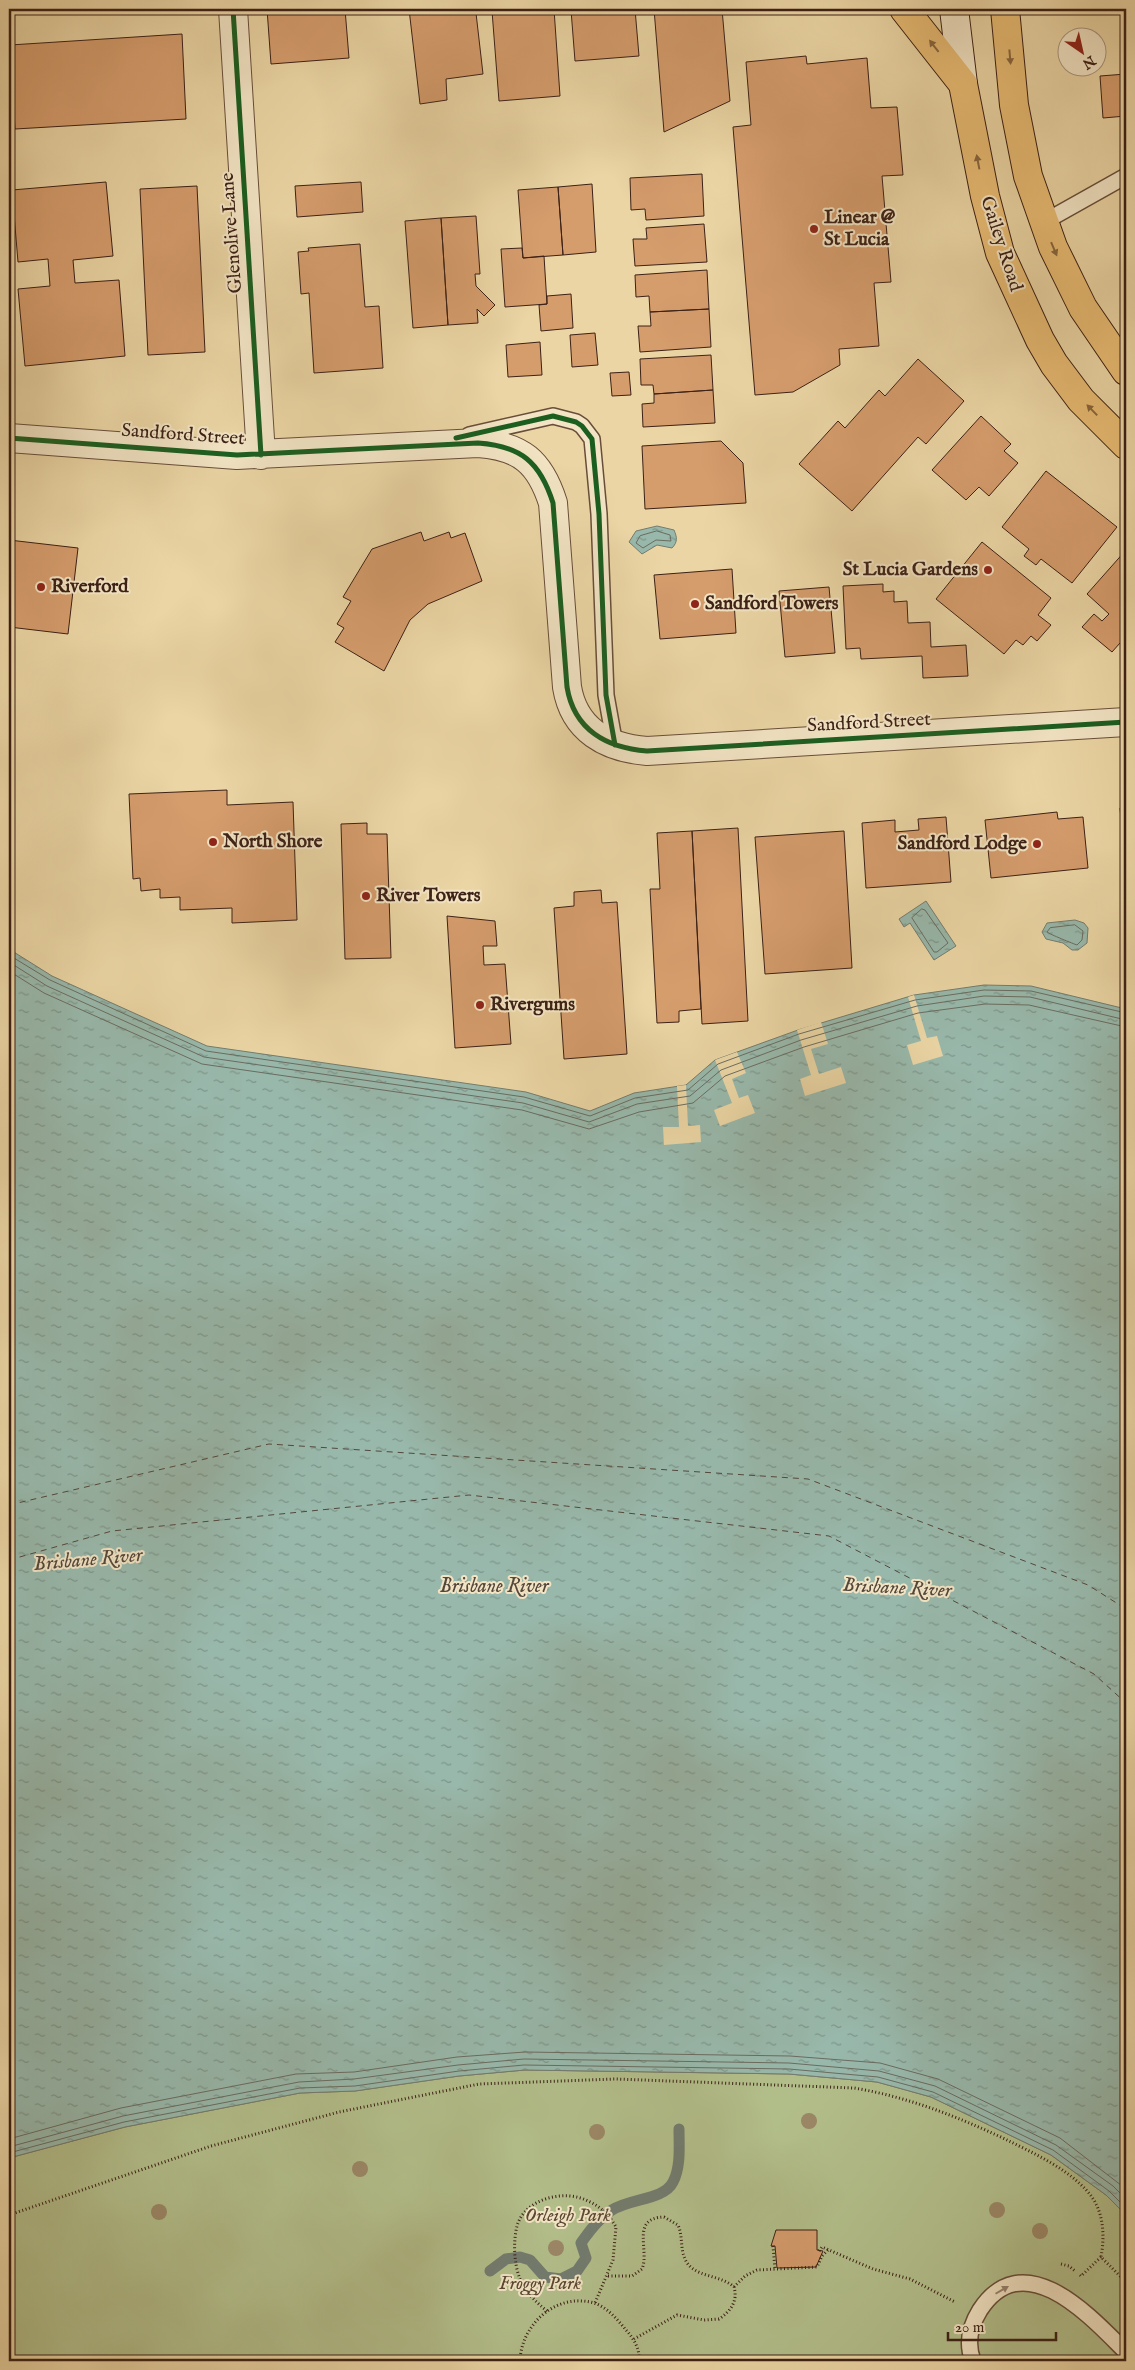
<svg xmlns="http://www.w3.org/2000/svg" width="1135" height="2370" viewBox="0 0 1135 2370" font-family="'IM FELL English',serif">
<defs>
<pattern id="water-ripples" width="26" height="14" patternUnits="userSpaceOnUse" patternTransform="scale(1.25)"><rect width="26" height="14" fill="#98b8ab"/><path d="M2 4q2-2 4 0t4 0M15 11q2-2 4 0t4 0" fill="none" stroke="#7d958a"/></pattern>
</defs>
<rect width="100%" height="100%" fill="#ebd5a4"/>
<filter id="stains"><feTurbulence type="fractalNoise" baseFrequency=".004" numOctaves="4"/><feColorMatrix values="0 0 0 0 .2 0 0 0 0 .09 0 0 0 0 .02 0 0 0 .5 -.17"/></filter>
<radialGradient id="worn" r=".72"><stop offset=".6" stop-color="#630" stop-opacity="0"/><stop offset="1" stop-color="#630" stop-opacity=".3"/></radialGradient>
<path fill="#b2be8a" stroke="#777050" d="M525,2070L789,2074L877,2082L931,2097L1051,2155L1106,2195L1126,2215V2361H9V2158L125,2127L300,2093L355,2091L459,2076Z"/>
<path fill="url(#water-ripples)" stroke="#737c6f" d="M657,526L674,530C677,537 678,542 672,548L657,545L642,554L629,542L636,531Z
M926,901L956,946L934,960L910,923L904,927L899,919Z
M1075,920L1084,923L1088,928L1087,943L1078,950H1072L1063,943L1046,939L1042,932L1047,923Z
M9,949L52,976L207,1046L526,1092L590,1111L634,1093L686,1085L715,1060L798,1030L914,995L984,985L1031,986L1126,1009V2215L1106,2195L1051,2155L931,2097L877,2082L789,2074L525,2070L459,2076L355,2091L300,2093L125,2127L9,2158Z"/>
<path fill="#ebd5a4" d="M914,995L927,1038L937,1036L943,1056L913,1065L907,1045L921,1041L908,997Z
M821,1022L828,1044L811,1049L819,1074L841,1067L846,1083L805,1096L800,1079L811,1075L797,1030Z
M737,1052L746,1073L732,1079L739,1098L748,1095L755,1113L720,1126L714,1110L732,1103L715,1060Z
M686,1085L688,1126L700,1125L701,1142L664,1145L663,1127H679L677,1086Z"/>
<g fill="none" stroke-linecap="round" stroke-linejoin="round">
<path stroke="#6a6c60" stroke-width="1" d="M657,531L670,535L671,541L656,540L643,548L636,543L640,536Z
M922,909L925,910L948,943L937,952H934L912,918Z
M1075,925L1083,931L1082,940L1077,945C1074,944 1049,934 1047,932L1050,928Z
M9,955L50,980L206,1051L524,1097L590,1116L635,1098L688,1090L718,1064L799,1034L915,1000L984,990L1031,991L1126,1013
M9,962L47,986L204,1057L523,1103L589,1122L637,1104L690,1096L721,1070L801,1040L917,1006L984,996L1030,997L1126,1020
M9,971L44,993L202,1064L522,1110L589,1129L639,1112L693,1103L725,1076L804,1047L918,1013L985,1004L1029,1005L1126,1027
M9,2139L121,2108L296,2074L354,2072L457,2057L525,2052L790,2056L880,2063L938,2079L1060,2138L1126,2189
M9,2147L123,2116L299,2082L354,2079L458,2065L524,2059L789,2063L879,2071L935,2086L1056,2145L1113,2186L1126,2199
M9,2153L124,2122L300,2088L355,2086L459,2071L524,2065L789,2069L878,2077L933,2092L1053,2150L1109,2191L1126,2208"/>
<path stroke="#737c6f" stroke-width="11" d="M490,2271L506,2259L520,2257L530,2260L545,2277L561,2279L577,2271L586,2258L581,2243C590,2230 599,2218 612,2210C631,2198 664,2200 673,2182C681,2167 679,2146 679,2129"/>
<path stroke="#53473b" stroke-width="1" stroke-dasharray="6 5" stroke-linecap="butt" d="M9,1505L269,1444L808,1479L1088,1585L1126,1609
M9,1560L112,1531L469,1495L829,1536L1094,1674L1126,1703"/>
</g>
<path fill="#d59c6c" stroke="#3c2116" d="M267,9H345L349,58L271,64Z
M409,9H464L465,14L476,13L483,74L446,79L447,100L420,104Z
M523,9H554L560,96L499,101L492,11Z
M584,9H635L639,56L575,61L571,10Z
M654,9H722L730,101L664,132Z
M182,34L186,119L15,129L10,45Z
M806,56L807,64L867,58L871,108L897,107L903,175L882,176L891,282L874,283L879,346L839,349L840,365L793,392L755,395L733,127L751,125L746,62Z
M1126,74V116L1103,118L1100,76Z
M702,174L704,216L646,220L645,209L631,210L630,178Z
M106,182L113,256L73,260L75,283L119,280L125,356L25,366L18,289L50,286L48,259L18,262L12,190Z
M361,182L363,212L297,217L295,186Z
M592,184L596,252L563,255L558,187Z
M197,186L205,352L148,355L140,189Z
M558,187L563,255L523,258L518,190Z
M476,216L480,274H475L476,286L495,305L484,316L477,309L478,323L448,325L441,218Z
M441,218L448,325L413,328L405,221Z
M704,224L707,262L635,266L633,239H647L646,228Z
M360,244L365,307L379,306L383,368L314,373L309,293L301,294L298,252L309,251L308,248Z
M522,248L523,258L544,256L547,304L505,307L501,249Z
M707,270L709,309L650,312L649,296L636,297L635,275Z
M571,294L573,328L541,331L539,305L547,304V296Z
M709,309L711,347L640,352L638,326H651L650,312Z
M595,333L598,365L572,367L570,335Z
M540,342L542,375L508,377L506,345Z
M711,355L713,390L654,394L653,385H641L640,359Z
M918,359L964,401L926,444L918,437L852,511L799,464L838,421L845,428L879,390L885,396Z
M629,372L631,395L612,396L610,373Z
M713,390L715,423L643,427L642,404L654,403V394Z
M981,416L1011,444L1004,451L1018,463L989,496L979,487L966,500L932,470Z
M721,441L743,463L746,503L645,509L642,446Z
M1046,471L1117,527L1072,583L1041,559L1036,565L1024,556L1029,549L1002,527Z
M421,532L424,541L449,532L451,538L465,533L482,581L428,604L410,620L384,671L335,642L344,628L337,624L351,601L343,597L372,549Z
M9,540L78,548L68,634L9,627Z
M982,542L1051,598L1038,615L1051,625L1037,641L1031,636L1023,645L1016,640L1004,654L936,599Z
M1126,550V648L1120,643L1112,652L1082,627L1094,614L1102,621L1109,614L1087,594Z
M732,569L736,633L660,639L654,575Z
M883,584V592L894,591V602L907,601L908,623L930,622L931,647L966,645L968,676L923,678L922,656L861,659L860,648L846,649L843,586Z
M829,587L835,653L785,657L779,591Z
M227,790V805L293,802L297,920L232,923V908L180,910V897L160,898V889L141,891L140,878L133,879L129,794Z
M1126,807V863L1125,864L1120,808Z
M1057,812L1058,819L1083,817L1088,868L991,878L985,820Z
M946,817L951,882L866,888L862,823L895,820V832L919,830L918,819Z
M367,823V834H387L391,958L345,959L341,824Z
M738,828L748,1021L702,1024L692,831Z
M692,831L701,1009L679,1011V1022L657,1023L650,889H660L657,833Z
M844,831L852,968L765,974L755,837Z
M601,890L602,903L617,902L627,1054L564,1059L554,908L574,906V892Z
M447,916L495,921L497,946H483L484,965L505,964L511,1044L455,1048Z
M776,2230H817V2250L823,2251L816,2267L777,2268L775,2246H771Z"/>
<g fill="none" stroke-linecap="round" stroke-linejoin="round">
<g stroke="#684e3a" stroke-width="18">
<path id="lane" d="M1044,222L1126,176
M469,435L553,416L576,422L582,426L592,439L599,514L606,695L615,745
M973,2361C966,2343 970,2326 980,2310C1024,2243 1091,2317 1126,2352"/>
</g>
<g stroke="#684e3a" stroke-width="30">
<path id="street" d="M233,9L261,455
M9,438L237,455L478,443C521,446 540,462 553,503L567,687C574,730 607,748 647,751L1126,722"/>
</g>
<g stroke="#3c2116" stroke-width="30">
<path id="secondary" d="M954,9L963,84"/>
</g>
<g stroke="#3c2116" stroke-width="30">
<path id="primary" d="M904,9L963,84L985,196L1000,253L1040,340L1054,364L1081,400L1126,445
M1005,9L1014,105L1028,176L1053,247L1083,308L1126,371"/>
</g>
<path stroke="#3c2116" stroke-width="3" stroke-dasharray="1 2.5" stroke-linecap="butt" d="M9,2215L211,2146L339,2112L479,2084L616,2079L854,2088C908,2097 956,2116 1005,2139C1033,2153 1067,2168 1088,2192C1104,2210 1105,2236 1101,2257L1126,2282
M773,2246L775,2269
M819,2251L822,2247L873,2269L910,2279L955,2302
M1061,2264L1069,2266L1075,2271
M1080,2275L1081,2276L1101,2257
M608,2276H632L642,2269C650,2250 630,2218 664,2217L678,2225C683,2236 680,2248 685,2259C693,2278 720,2274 734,2287C738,2301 731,2311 719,2319L704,2320L677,2315L634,2339
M734,2287L745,2276L757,2270L817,2267L822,2256L828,2250
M547,2311C536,2302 526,2293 520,2279C514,2264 513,2242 517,2226C525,2198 565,2189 588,2201C600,2206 610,2216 616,2227L613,2260L595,2303
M520,2361C521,2325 556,2292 594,2303C607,2307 618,2320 626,2330C634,2339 640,2349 639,2361"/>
<use href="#lane" stroke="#f2e4c4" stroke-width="15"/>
<use href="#street" stroke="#f2e4c4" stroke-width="28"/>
<use href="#secondary" stroke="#f2e4c4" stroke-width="28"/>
<use href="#primary" stroke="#e6ba72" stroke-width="28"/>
<g stroke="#f2e4c4" stroke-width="8">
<path id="cycleway" d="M233,9L261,455
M9,438L237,455L478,443C521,446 540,462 553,503L567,687C574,730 607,748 647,751L1126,722
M456,438L553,416L576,422L582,426L592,439L599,514L606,695L615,745"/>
</g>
<use href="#cycleway" stroke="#1b5e20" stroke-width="5"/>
</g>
<g fill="#9b8766">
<circle cx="809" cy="2121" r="8"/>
<circle cx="597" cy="2132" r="8"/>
<circle cx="360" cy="2169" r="8"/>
<circle cx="997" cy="2210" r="8"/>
<circle cx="159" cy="2212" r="8"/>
<circle cx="1040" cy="2231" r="8"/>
<circle cx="556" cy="2248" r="8"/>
</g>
<defs><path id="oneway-solid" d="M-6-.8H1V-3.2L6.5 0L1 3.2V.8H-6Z" transform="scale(1.25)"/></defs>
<g fill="#88663f">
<use href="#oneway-solid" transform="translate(934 46) rotate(-128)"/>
<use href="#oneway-solid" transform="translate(1010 57) rotate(85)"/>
<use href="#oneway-solid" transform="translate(978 162) rotate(-101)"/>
<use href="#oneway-solid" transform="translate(1054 249) rotate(67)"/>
<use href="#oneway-solid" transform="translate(1092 410) rotate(-134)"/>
</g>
<use fill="#97826d" href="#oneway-solid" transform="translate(1002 2290) rotate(-30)"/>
<g fill="#8f2418" stroke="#f2e4c4" stroke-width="2">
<circle cx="814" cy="229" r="5"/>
<circle cx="988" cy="570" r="5"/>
<circle cx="41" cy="587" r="5"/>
<circle cx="695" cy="604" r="5"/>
<circle cx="213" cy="842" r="5"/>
<circle cx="1037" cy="844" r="5"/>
<circle cx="366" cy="896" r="5"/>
<circle cx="480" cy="1005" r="5"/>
</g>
<g text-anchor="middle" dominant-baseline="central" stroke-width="4" stroke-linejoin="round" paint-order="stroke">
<g font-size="19" font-weight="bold" fill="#3c2116" stroke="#f2e4c4" text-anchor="start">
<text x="824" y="218">Linear @<tspan x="824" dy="22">St Lucia</tspan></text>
<text x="978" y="570" text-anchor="end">St Lucia Gardens</text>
<text x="51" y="587">Riverford</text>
<text x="705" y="604">Sandford Towers</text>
<text x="223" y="842">North Shore</text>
<text x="1027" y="844" text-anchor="end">Sandford Lodge</text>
<text x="376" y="896">River Towers</text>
<text x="490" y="1005">Rivergums</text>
</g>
<g font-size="19" fill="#3c2116" stroke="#f2e4c4">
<text transform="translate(232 233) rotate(-94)">Glenolive Lane</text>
<text transform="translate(1001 244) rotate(72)">Gailey Road</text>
<text transform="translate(183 435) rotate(4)">Sandford Street</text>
<text transform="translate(869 723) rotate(-3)">Sandford Street</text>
</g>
<g font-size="19" font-style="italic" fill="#5a4833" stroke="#f2e4c4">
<text x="568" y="2216">Orleigh Park</text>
<text x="540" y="2284">Froggy Park</text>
</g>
<g font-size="20" font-style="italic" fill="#53473b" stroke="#f2e4c4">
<text transform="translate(88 1560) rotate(-5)">Brisbane River</text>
<text x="494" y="1586">Brisbane River</text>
<text transform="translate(897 1588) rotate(3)">Brisbane River</text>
</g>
</g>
<rect width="1135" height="2370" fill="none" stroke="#ebd5a4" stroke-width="30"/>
<rect x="10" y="10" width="1115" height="2350" fill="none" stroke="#3c2116" stroke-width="2.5"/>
<rect x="15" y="15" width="1105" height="2340" fill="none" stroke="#3c2116"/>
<g transform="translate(1082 52) rotate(146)"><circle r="24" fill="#f2e4c4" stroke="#a9967e"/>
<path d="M0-4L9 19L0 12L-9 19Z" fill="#8f2418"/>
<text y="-8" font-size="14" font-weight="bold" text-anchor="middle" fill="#3c2116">N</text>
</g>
<path d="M948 2332v8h108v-8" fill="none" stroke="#3c2116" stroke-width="2.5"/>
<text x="955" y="2332" font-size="15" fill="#3c2116" stroke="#f2e4c4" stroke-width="4" paint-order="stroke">20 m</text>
<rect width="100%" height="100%" filter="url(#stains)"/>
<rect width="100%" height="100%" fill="url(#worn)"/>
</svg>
